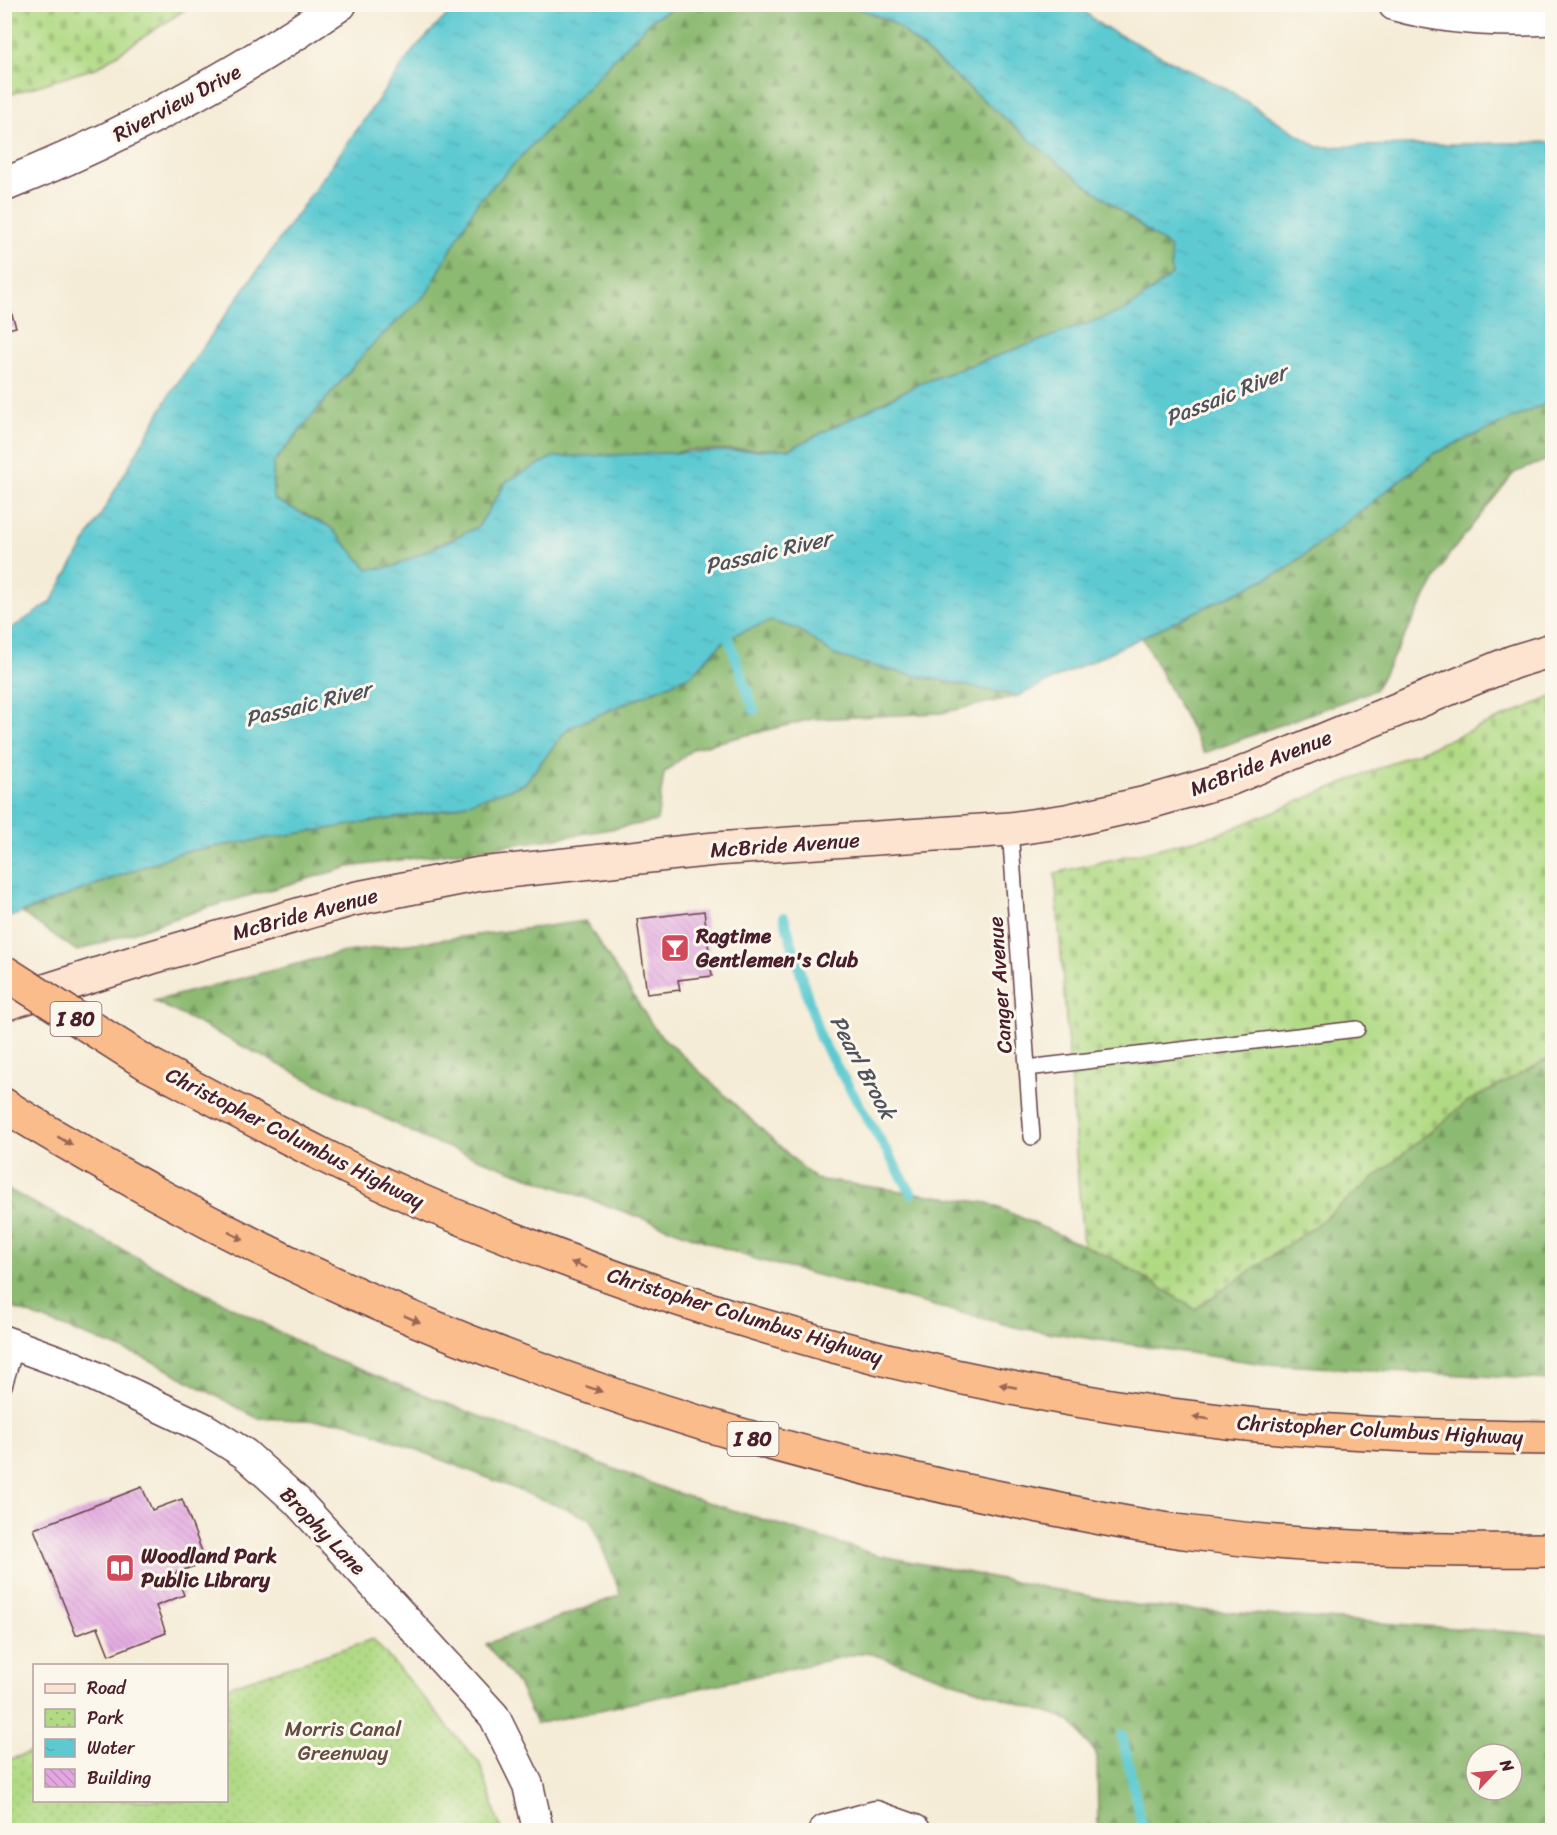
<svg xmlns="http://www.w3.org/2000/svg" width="1557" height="1835" viewBox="0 0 1557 1835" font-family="Sriracha,sans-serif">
<defs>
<pattern id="forest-firs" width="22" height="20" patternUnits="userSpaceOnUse" patternTransform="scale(1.5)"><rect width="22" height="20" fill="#8cba72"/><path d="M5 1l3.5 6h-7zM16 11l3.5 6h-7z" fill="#74975e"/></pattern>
<pattern id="cemetery-stones" width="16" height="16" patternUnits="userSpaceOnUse" patternTransform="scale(1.5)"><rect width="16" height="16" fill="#b1da85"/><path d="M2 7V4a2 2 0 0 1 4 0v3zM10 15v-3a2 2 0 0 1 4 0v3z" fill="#9abb73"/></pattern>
<pattern id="park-dots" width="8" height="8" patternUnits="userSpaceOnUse" patternTransform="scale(1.5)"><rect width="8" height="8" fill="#b1da85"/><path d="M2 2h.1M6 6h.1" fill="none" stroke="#9abb73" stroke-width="1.8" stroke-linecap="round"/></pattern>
<pattern id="water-ripples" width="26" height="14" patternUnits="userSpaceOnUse" patternTransform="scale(1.5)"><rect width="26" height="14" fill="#5dcad2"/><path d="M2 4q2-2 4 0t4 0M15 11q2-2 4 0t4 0" fill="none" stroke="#52adb4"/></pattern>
<pattern id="building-back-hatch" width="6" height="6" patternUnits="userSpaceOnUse" patternTransform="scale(1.5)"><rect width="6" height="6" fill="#e2a6e1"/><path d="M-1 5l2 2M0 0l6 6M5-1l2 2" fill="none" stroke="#c38ec1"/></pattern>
</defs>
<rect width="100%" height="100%" fill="#fbf7ec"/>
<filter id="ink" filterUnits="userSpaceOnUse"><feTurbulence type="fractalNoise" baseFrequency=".0167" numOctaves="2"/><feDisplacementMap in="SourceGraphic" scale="12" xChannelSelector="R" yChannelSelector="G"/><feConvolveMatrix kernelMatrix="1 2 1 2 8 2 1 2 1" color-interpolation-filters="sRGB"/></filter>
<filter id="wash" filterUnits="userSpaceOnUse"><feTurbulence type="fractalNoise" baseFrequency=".008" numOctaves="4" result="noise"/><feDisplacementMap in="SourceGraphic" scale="24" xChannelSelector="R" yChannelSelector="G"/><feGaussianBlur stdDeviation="1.35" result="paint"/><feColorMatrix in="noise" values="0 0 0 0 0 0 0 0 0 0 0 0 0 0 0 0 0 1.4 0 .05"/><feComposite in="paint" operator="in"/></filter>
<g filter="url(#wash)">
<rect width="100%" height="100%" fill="#f5ecd7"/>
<path fill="url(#forest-firs)" stroke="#6b6c4e" stroke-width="1.5" fill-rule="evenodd" d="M680,5H851L892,22L1051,158L1170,248L1172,275L1128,309L919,384L790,449L689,450L507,481L478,527L393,567L368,569L330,527L273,499V463L367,350L427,293L477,203L652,19Z
M1552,401V458L1514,473L1449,555L1375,690L1204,753L1142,637L1286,569L1435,453Z
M771,621L798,629L834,655L888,670L1018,696L941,713L812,719L694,748L664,773L657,821L545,840L349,867L206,908L77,951L22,913L182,852L450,809L524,784L568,728L691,675L728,637Z
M585,921L656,1031L815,1179L988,1203L1118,1261L1195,1309L1316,1225L1467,1102L1552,1057L1551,1380L1264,1364L1019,1328L751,1258L425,1139L154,1001L339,953Z
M5,1188L325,1356L668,1490L877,1555L1140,1606L1552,1635V1830H1098L1097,1756L1071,1721L866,1652L536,1724L519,1686L486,1644L621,1595L591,1519L347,1422L257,1418L148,1359L5,1305ZM1476,1754H1512V1790H1476Z"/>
<path fill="url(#cemetery-stones)" stroke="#7e7c58" stroke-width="1.5" d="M5,4H192V5L98,67L5,96Z
M1552,697V1057L1467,1102L1316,1225L1195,1309L1118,1261L1083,1245L1055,873L1219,834Z"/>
<path fill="url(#park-dots)" stroke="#7e7c58" stroke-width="1.5" d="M373,1639L480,1764L501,1830H5V1761L34,1751V1800H226L227,1687Z"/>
<path fill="url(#water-ripples)" stroke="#54747e" stroke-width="1.5" d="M457,5H680L652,19L477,203L427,293L367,350L273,463V499L330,527L368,569L393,567L478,527L507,481L553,457L790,449L919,384L1128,309L1172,275L1170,248L1051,158L892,22L851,5H1076L1102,26L1228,90L1318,147L1552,142V401L1435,453L1286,569L1018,696L888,670L834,655L798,629L771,621L728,637L691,675L568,728L524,784L450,809L182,852L5,919V633L51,602L172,391L414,49Z"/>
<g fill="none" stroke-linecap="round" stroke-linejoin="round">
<path stroke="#5dcad2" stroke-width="10" d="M728,637L754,710
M784,917L820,1038L912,1194
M1122,1735L1143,1830"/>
</g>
<g id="blocks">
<path fill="url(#building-back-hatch)" d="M4,291L16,327L4,330Z
M704,911L712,976L678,980L680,990L647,994L637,919Z
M142,1487L152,1510L182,1499L206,1562L175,1573L184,1595L156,1606L166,1633L109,1655L98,1627L76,1635L34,1529Z"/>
</g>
</g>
<g filter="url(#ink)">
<use href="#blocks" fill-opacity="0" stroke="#643e45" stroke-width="1.5"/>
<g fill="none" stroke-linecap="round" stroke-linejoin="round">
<g stroke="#643e45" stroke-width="18">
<path id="service" d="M1010,829L1032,1137
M1027,1068L1357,1029
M4,1386L16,1346"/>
</g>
<g stroke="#643e45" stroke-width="33">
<path id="minor" d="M4,1341L75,1367L204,1428L245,1454L297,1501L494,1716L528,1785L538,1830
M825,1830L876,1816L915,1830"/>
</g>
<g stroke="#643e45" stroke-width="36">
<path id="tertiary" d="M1395,4C1447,19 1500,21 1552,18
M4,185C124,137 234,77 340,4"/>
</g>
<g stroke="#643e45" stroke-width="36">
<path id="secondary" d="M4,1004L149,958L353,899L480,874L715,849L1010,829L1066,821L1146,803L1229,779L1513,662L1552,650"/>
</g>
<g stroke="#643e45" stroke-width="36">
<path id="motorway" d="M148,1064C242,1113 335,1165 432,1206C686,1314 954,1391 1228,1422C1336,1434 1444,1437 1552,1438
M4,1105C52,1136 103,1164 153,1192C422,1341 713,1442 1015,1501C1073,1512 1133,1526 1192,1533C1312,1549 1432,1551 1552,1550"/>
</g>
<use href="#service" stroke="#fff" stroke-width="15"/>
<use href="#minor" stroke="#fff" stroke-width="30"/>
<use href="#tertiary" stroke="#fff" stroke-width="33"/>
<use href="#secondary" stroke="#fde4d1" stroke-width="33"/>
<use href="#motorway" stroke="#fabc8b" stroke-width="33"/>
<g stroke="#643e45" stroke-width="36" stroke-linecap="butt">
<path id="motorway-bridge" d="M4,972L148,1064"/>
</g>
<use href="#motorway-bridge" stroke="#fabc8b" stroke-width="33"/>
</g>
<defs><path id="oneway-solid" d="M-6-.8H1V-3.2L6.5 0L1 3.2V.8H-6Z" transform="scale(1.5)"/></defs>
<g fill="#996656">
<use href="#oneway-solid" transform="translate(65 1141) rotate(31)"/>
<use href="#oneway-solid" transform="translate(236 1236) rotate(27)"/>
<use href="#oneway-solid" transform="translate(579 1265) rotate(-160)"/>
<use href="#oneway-solid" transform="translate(412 1319) rotate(24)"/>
<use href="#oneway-solid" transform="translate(1008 1386) rotate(-169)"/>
<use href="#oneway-solid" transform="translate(594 1389) rotate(19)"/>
<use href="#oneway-solid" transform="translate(1201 1418) rotate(-172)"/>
</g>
</g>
<defs>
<g id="bar-square" transform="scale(1.5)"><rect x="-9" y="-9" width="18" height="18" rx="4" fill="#d1495b" stroke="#fbf7ec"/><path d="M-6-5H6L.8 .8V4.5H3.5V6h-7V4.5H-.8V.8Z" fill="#fff"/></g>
<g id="library-square" transform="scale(1.5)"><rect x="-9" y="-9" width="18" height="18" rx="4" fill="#d1495b" stroke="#fbf7ec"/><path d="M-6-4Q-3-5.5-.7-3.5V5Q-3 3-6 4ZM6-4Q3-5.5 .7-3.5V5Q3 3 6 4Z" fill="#fff"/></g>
</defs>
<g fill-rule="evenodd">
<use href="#bar-square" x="675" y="948"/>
<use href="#library-square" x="120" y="1568"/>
</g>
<g text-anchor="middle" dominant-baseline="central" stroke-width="6" stroke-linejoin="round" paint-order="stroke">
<g fill="#fbf7ec" stroke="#7f6065" stroke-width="1.5">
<rect x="50.5" y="1002" width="51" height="34" rx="4.5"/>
<rect x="727.5" y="1422" width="51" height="34" rx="4.5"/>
</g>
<g font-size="20" font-weight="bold" fill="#4a1f2b">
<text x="76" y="1019">I 80</text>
<text x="753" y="1439">I 80</text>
</g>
<g font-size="21" fill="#4a1f2b" stroke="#fbf7ec">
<text transform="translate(177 103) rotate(-28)">Riverview Drive</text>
<text transform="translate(1261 763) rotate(-21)">McBride Avenue</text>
<text transform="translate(785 845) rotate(-4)">McBride Avenue</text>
<text transform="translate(305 914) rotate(-15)">McBride Avenue</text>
<text transform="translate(1000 985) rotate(-94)">Canger Avenue</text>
<text transform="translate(295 1138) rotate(27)">Christopher Columbus Highway</text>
<text transform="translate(745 1316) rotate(17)">Christopher Columbus Highway</text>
<text transform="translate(1380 1430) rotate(3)">Christopher Columbus Highway</text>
<text transform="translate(323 1531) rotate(46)">Brophy Lane</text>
</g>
<g font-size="21" font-weight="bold" fill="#4a1f2b" stroke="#fbf7ec" text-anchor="start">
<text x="696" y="936">Ragtime<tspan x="696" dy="24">Gentlemen's Club</tspan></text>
<text x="141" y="1556">Woodland Park<tspan x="141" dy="24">Public Library</tspan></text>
</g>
<g font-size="21" fill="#644e42" stroke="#fbf7ec">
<text x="343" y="1729">Morris Canal<tspan x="343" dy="24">Greenway</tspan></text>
</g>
<g font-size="22" font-style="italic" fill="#50525d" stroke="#fbf7ec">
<text transform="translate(1226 395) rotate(-22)">Passaic River</text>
<text transform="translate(768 552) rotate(-13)">Passaic River</text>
<text transform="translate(308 704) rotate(-14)">Passaic River</text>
<text transform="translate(863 1067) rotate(62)">Pearl Brook</text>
</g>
</g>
<rect width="1557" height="1835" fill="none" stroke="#fbf7ec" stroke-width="24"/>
<rect x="33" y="1664" width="195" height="138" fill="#fbf7ec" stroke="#b4a19f" stroke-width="1.5"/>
<rect x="45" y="1684" width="30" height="9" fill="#fde4d1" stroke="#b4a19f" stroke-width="1.5"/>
<text x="87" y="1694" font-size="18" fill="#4a1f2b">Road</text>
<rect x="45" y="1709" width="30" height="18" fill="url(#park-dots)" stroke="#b4a19f" stroke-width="1.5"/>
<text x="87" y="1724" font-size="18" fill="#4a1f2b">Park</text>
<rect x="45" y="1739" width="30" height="18" fill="url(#water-ripples)" stroke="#b4a19f" stroke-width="1.5"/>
<text x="87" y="1754" font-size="18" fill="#4a1f2b">Water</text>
<rect x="45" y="1769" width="30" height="18" fill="url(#building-back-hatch)" stroke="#b4a19f" stroke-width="1.5"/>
<text x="87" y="1784" font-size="18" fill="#4a1f2b">Building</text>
<g transform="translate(1494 1772) rotate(64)"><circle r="28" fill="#fbf7ec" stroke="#b4a19f" stroke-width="1.5"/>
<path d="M0-4.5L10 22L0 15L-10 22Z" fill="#d1495b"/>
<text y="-9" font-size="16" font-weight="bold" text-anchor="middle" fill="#4a1f2b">N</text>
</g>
</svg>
